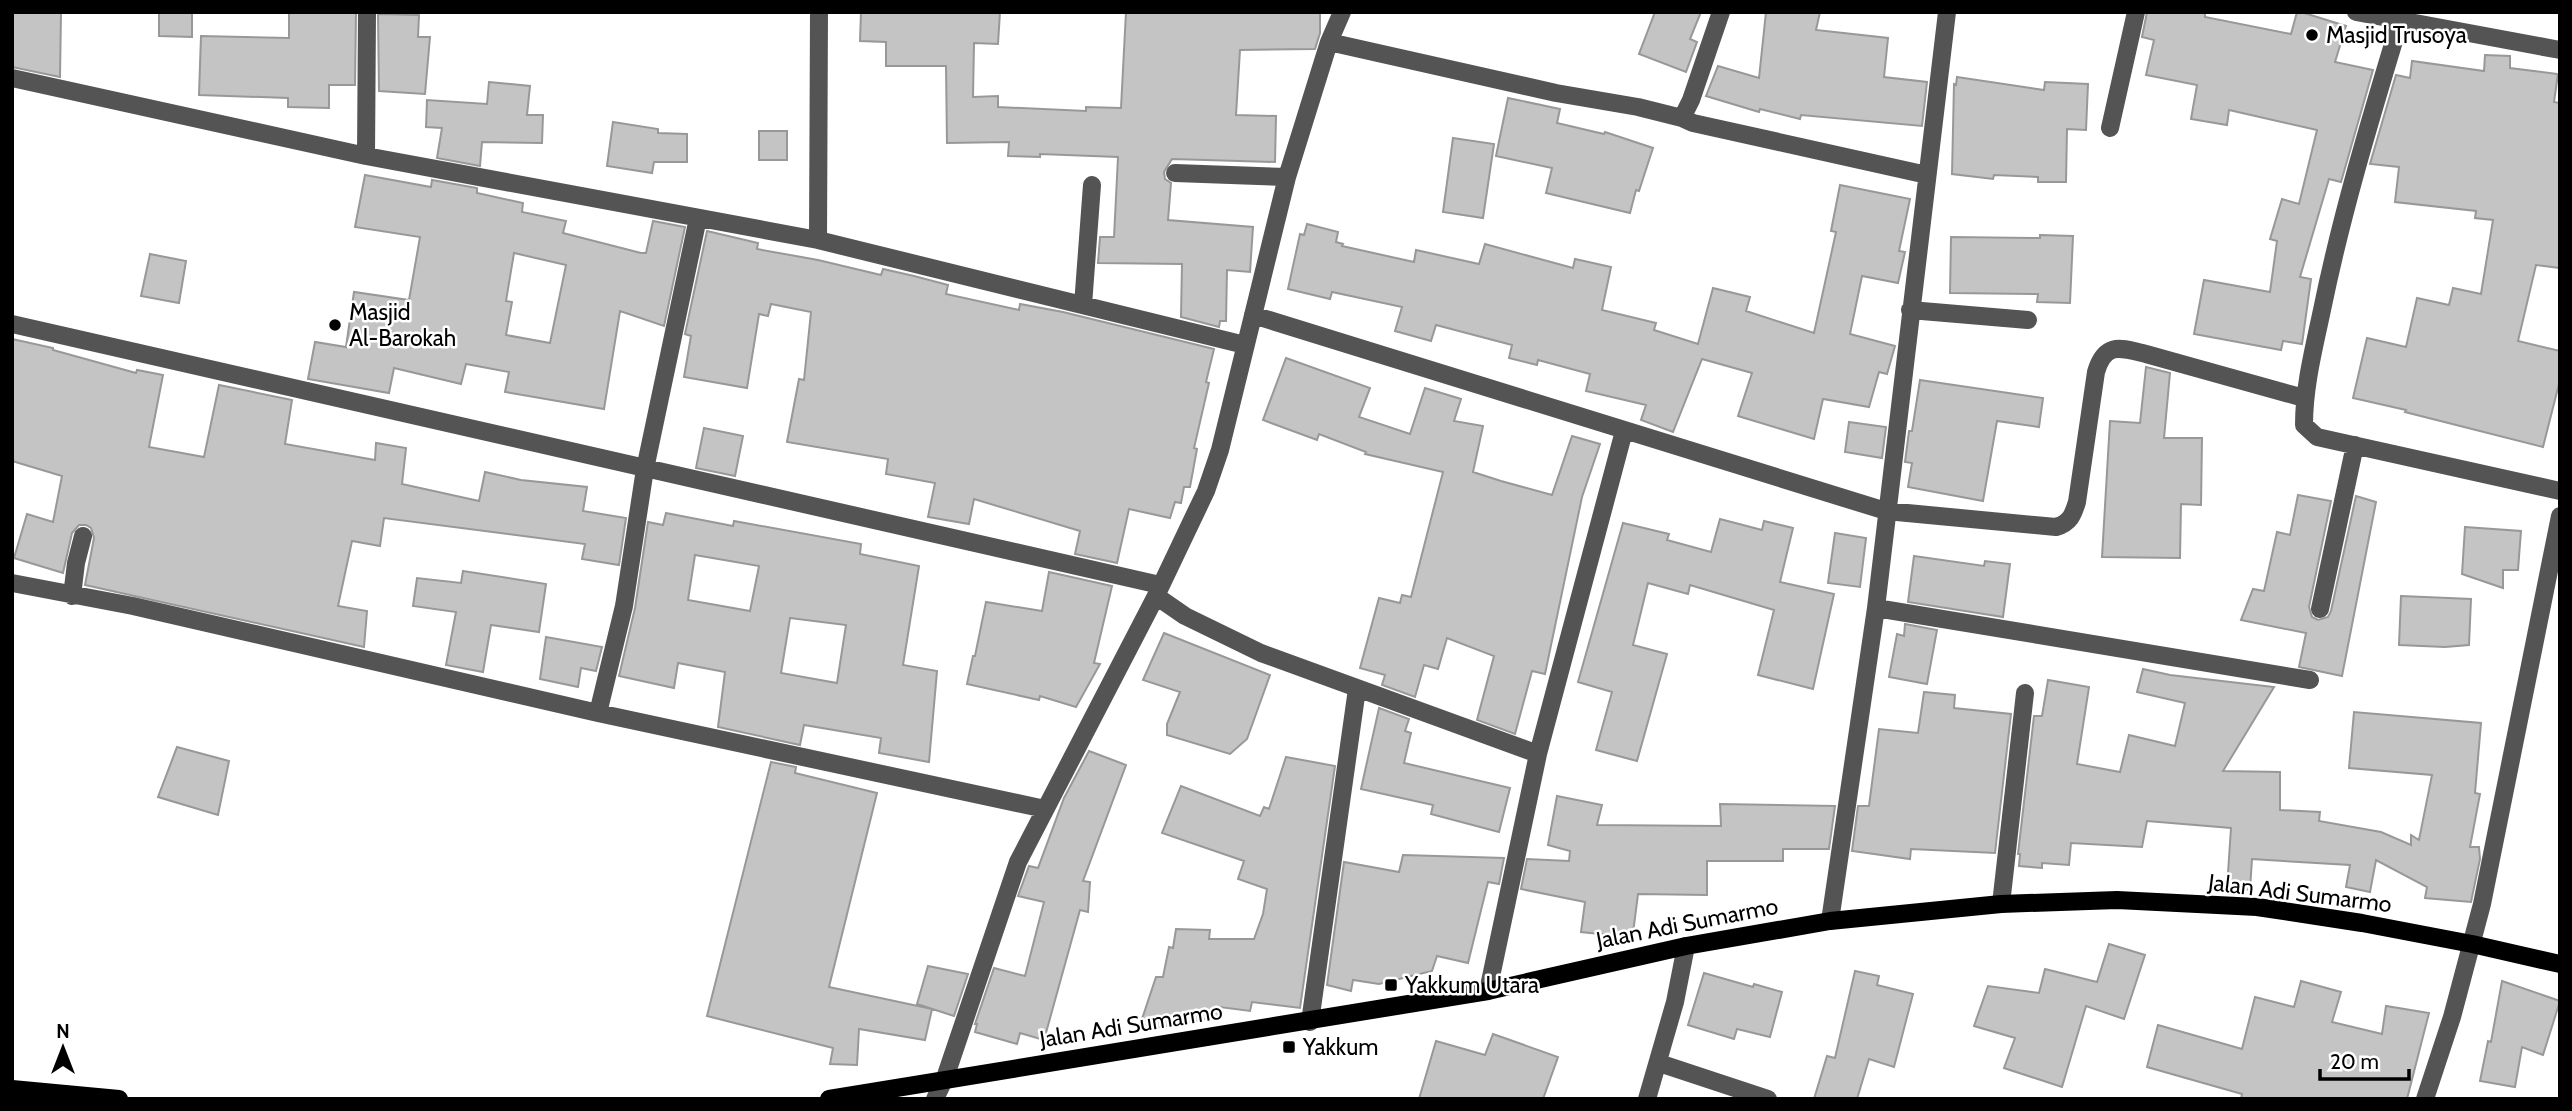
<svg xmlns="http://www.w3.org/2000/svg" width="2572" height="1111" viewBox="0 0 2572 1111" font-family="Cabin,sans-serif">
<rect width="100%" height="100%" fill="#fff"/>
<path fill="#c4c4c4" stroke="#989898" stroke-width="2" fill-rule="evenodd" d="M12,12H61L60,77L12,67Z
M159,12H192V37L159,36Z
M289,12L356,13L355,85H329V108L288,107V98L199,95L201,36L289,38Z
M861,12H1000L998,44L974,43L973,97L998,96V107L1086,111V107L1121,108L1126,12H1320V33L1315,49L1240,50L1236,115L1276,116L1275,162L1172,159L1164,172L1165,179L1171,183L1168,220L1253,227L1250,272L1227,270L1226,321H1220L1219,327L1181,317L1182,264L1098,263L1100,237H1114L1118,157L1040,154V157L1008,156L1009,142L947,143L946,66H886V42L860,41Z
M1655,12H1701L1690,39L1697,42L1686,72L1639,54Z
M1766,12H1820L1816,30L1888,38L1884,77L1927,82L1922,126L1801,115L1800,119L1760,109L1759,112L1706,96L1718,66L1759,78Z
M2147,12H2205V17L2291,34L2297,12H2301L2346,26L2335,62L2373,70L2341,182L2329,179L2300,277L2311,279L2302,344L2283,341L2281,350L2194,334L2204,280L2270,292L2277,241L2270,239L2282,199L2299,204L2317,130L2229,110L2227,125L2191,119L2197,85L2146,75L2154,40L2142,37Z
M378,14L419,15L418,37H430L425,94L379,91Z
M2485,55L2510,56V68L2558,74L2554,102L2560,103V268L2536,265L2518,341L2560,351V380L2543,447L2405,412L2406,410L2353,398L2367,338L2406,347L2417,298L2449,305L2453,288L2481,294L2493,220L2475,218L2476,211L2395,202L2399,167L2370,164L2396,75L2410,78L2412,61L2484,71Z
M1957,77L2044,90L2045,82L2088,84L2086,130L2067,129L2066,182H2038V177L1994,175L1993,179L1952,174L1954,84L1956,85Z
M489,82L530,86L527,115H543L542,143L482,142L480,166L437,158L442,128L426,127L427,100L487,104Z
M1508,98L1560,109L1557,123L1604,134L1605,132L1653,148L1639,191L1636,190L1630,213L1546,193L1552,168L1496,156Z
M613,122L658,129V133L687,134V162H654L652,173L607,166Z
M759,131H787V160H759Z
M1453,138L1494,144L1483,218L1443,212Z
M365,175L431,187L432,180L477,188V193L523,203L522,212L566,221L563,233L641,253H646L653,221L685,227L664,326L620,311L604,409L505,392L509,372L466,364L461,384L394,368L389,393L308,379L315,342L346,347L354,292L409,300L420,237L355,227ZM514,253L566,265L550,343L506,335L512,302L506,301Z
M1840,185L1910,199L1899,251L1905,252L1898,283L1862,276L1850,334L1895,346L1887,374L1879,372L1869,407L1823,399L1814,439L1738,416L1752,373L1702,359L1673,432L1641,420L1646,405L1586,391L1590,374L1538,360L1537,365L1509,358L1512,345L1436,325L1431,341L1395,331L1402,307L1332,292L1330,299L1288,289L1300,234L1304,235L1307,224L1338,232L1336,242L1343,244L1342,246L1414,262L1416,250L1479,264L1485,244L1573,268L1575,259L1611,267L1602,310L1656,323L1654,330L1698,344L1713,288L1750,297L1746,311L1814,333L1836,232L1831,231Z
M707,231L758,243L757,249L818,260L881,275L883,269L914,276L948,285L946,294L1019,310L1020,304L1063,312L1214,349L1206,382L1209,383L1194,448L1197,449L1190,487H1184L1181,503L1175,502L1170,518L1129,509L1117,563L1075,554L1080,531L974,499L969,524L928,517L935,483L886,474L888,459L787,442L799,379L804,380L811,312L771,304L768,316L759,314L747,388L684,377L691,336L685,334Z
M2040,235L2073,236L2070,303L2037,302L2038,294L1950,293L1951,237L2040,238Z
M150,254L186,261L179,303L141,296Z
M12,339L53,348V350L136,373L137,370L163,375L149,447L204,457L219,385L292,400L285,444L375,460L376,443L406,448L402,484L479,501L485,472L521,480L587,487L583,511L626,518L619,565L582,559L585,544L384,518L380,546L352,541L338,606L367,611L364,647L85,585L94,538L91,528L86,525H79L72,533L63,573L14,558L27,514L53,522L62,476L12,461Z
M1286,358L1370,388L1359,417L1410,434L1425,388L1461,399L1454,421L1483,426L1473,472L1501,481L1552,495L1572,436L1600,444L1582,497L1545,674L1532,671L1515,734L1477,720L1494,656L1447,638L1438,669L1424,665L1415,697L1382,685L1385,675L1360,668L1379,598L1400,603L1402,595L1411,597L1443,472L1365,454L1366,452L1319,434L1317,440L1263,420Z
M2146,367L2170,373L2164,438H2202L2201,505L2181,504L2180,558L2102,557L2110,421L2140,423Z
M1920,380L2043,398L2039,427L1997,421L1983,501L1908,487L1912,463L1905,462L1909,431H1912Z
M1849,422L1886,427L1882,458L1845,452Z
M704,428L743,436L735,476L696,468Z
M2298,495L2331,501L2309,607L2312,617L2318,620L2328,617L2331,611L2356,496L2376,502L2342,676L2299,667L2306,633L2241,620L2253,589L2264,591L2277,532L2290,535Z
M666,513L733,526L734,521L861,544L860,554L919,566L903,665L937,671L929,762L879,753L881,738L804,725L800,745L718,727L725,672L678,663L674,688L619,676L635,608L648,522L663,525ZM695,555L759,566L750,611L688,600ZM790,618L846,625L837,683L781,673Z
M1720,519L1762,530L1764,521L1793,528L1780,582L1834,594L1813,689L1758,675L1774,610L1690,585L1688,594L1648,583L1633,645L1667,654L1637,761L1596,750L1612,692L1578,682L1623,523L1669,534L1667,540L1711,552Z
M2465,527L2521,531L2518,570H2503V588L2462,574Z
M1835,533L1866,538L1860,587L1828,583Z
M1914,556L1984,566L1985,561L2010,564L2003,617L1908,602Z
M463,571L546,584L539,632L491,625L483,672L446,665L456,612L413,606L417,578L461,583Z
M1049,572L1112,586L1094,663L1100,664L1076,707L1040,696L1039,700L967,684L973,656H975L986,602L1042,611Z
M2401,596L2471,599L2469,645L2445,647L2399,645Z
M1905,624L1937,630L1927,684L1889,677L1897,634L1904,636Z
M1164,633L1270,675L1247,739L1230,754L1167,735V724L1180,692L1143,680Z
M546,637L602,647L596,671L581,668L578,687L540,679Z
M2143,669L2170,675L2274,687L2223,771L2280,772V810L2320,812L2319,821L2381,832L2411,845V835L2419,840L2432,775L2349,768L2354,712L2481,723L2475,793L2480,794L2470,847H2479L2480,859L2471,902L2425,898L2427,887L2376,860L2370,892L2346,887L2350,865L2267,860L2252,859L2250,890L2227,888L2231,828L2147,821L2142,847L2071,843L2069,865L2042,863V868L2019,866L2020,854H2018L2034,716H2042L2048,680L2089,687L2077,764L2120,772L2129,735L2175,746L2185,703L2137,692Z
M1924,692L1955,695L1954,708L2011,714L1995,853L1911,849L1910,859L1852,851L1858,806H1869L1879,729L1918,733Z
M1379,708L1409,719L1405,731L1411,733L1404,763L1510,788L1499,832L1431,814L1433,805L1361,789Z
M177,747L229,761L218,815L158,797Z
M1089,751L1126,765L1083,881L1090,882L1088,912L1080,910L1044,1040L1020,1033L1017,1044L975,1032L977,1024H975L994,968L1025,976L1044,902L1018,896L1029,866L1038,868L1064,798Z
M1286,757L1335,766L1300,1008L1252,1002L1250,1011L1220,1007L1218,1017L1138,1031L1156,977H1163L1169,947L1173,948L1176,929L1210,930L1209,939H1254L1263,914L1267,889L1238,879L1244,861L1162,833L1181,786L1260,816L1264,807L1269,809Z
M771,762L796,767L795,773L877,793L829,987L932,1009L925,1040L859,1029L857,1065L830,1064L833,1048L707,1016Z
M1557,796L1602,805L1597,825L1721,826L1720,804L1835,806L1829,849H1783V861H1707V895L1638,894L1632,941L1609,938L1610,935L1581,932L1585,902L1521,889L1527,859L1569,861L1570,851L1548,845Z
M1403,855L1504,858L1499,884L1488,882L1468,963L1437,956L1432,971L1379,984L1353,980L1351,991L1327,985L1344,862L1399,872Z
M2109,944L2145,955L2124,1019L2086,1006L2062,1087L2004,1068L2015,1038L1974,1026L1988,986L2039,993L2045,969L2097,982Z
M928,966L968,974L954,1016L917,1004Z
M1855,971L1879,976L1877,985L1913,994L1894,1067L1869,1059L1857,1099H1814L1827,1056L1835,1058Z
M1704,973L1753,987L1754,984L1782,992L1770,1037L1737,1029L1734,1039L1688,1025Z
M2301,981L2341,992L2332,1022L2382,1034L2386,1006L2429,1013L2407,1099H2241L2242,1094L2147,1067L2158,1025L2242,1049L2255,997L2294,1007Z
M2502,981L2560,1001L2543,1055L2522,1047L2515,1087L2480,1081L2488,1041L2491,1042Z
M1493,1034L1558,1057L1543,1099H1419L1436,1041L1485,1055Z"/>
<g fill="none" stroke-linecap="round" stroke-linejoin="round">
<path stroke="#545454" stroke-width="18" d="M2356,12L2560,50
M2400,21C2371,117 2342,212 2322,310C2314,348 2304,386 2304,425L2317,437L2560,491
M1329,42L1556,93L1638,107L1682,118L1691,100L1721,12
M12,78L366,156L818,240L1245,345
M1682,118L1693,123L1927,175
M2110,128L2136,12
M366,156L367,12
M1175,173L1287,177
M818,240L819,12
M1083,305L1092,185
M1910,310L2028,320
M1253,315L1886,511L2056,527C2070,523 2073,515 2077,502L2096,372C2105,341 2121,348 2146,354L2304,398
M12,324L1160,585
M12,583L133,606L598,713L1045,809
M72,596L76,563L83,536
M1156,596L1185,616L1261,653L1538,754
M1876,608L2310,680
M2320,609L2355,445
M598,713L624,606L645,469L698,218
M2001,904L2025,693
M1830,921L1876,608L1947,12
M1488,991L1538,754L1624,431
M1310,1022L1357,689
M1659,1063L1768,1099
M935,1099L945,1078L1018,862L1156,596L1206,491L1220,450L1287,177L1329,42L1342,12
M1647,1099L1675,1002L1686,946
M2425,1099L2452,1017L2482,904L2560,516"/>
<path stroke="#000" stroke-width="18" d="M12,1089L119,1099
M829,1099L1488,991L1686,946L1830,921L2001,904L2117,900L2257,907L2362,923L2472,944L2560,964"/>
</g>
<g fill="#000" stroke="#fff" stroke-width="2.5">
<circle cx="2312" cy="35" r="7"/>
<circle cx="335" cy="325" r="7"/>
<rect x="1384" y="978" width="14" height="14" rx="3.5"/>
<rect x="1282" y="1040" width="14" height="14" rx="3.5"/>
</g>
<g text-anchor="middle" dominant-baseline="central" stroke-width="5" stroke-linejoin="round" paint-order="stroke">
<g font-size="23" fill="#000" stroke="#fff" text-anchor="start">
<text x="2326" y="35">Masjid Trusoya</text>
<text x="349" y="312">Masjid<tspan x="349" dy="26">Al-Barokah</tspan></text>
<text x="1405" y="985">Yakkum Utara</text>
<text x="1303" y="1047">Yakkum</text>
</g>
<g font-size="23" fill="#000" stroke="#fff">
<text transform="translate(2300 893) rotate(7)">Jalan Adi Sumarmo</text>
<text transform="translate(1687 923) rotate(-11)">Jalan Adi Sumarmo</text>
<text transform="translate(1131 1025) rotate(-9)">Jalan Adi Sumarmo</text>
</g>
</g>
<rect width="2572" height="1111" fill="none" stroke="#000000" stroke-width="28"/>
<g transform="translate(63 1048)" stroke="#ffffff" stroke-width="5" paint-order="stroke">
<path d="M0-5L12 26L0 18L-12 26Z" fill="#000000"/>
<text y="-10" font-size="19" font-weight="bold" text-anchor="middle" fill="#000000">N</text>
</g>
<path d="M2320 1069v10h89v-10" fill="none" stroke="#000000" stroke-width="3.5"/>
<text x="2330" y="1069" font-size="21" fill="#000000" stroke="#ffffff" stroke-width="5" paint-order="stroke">20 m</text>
</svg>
